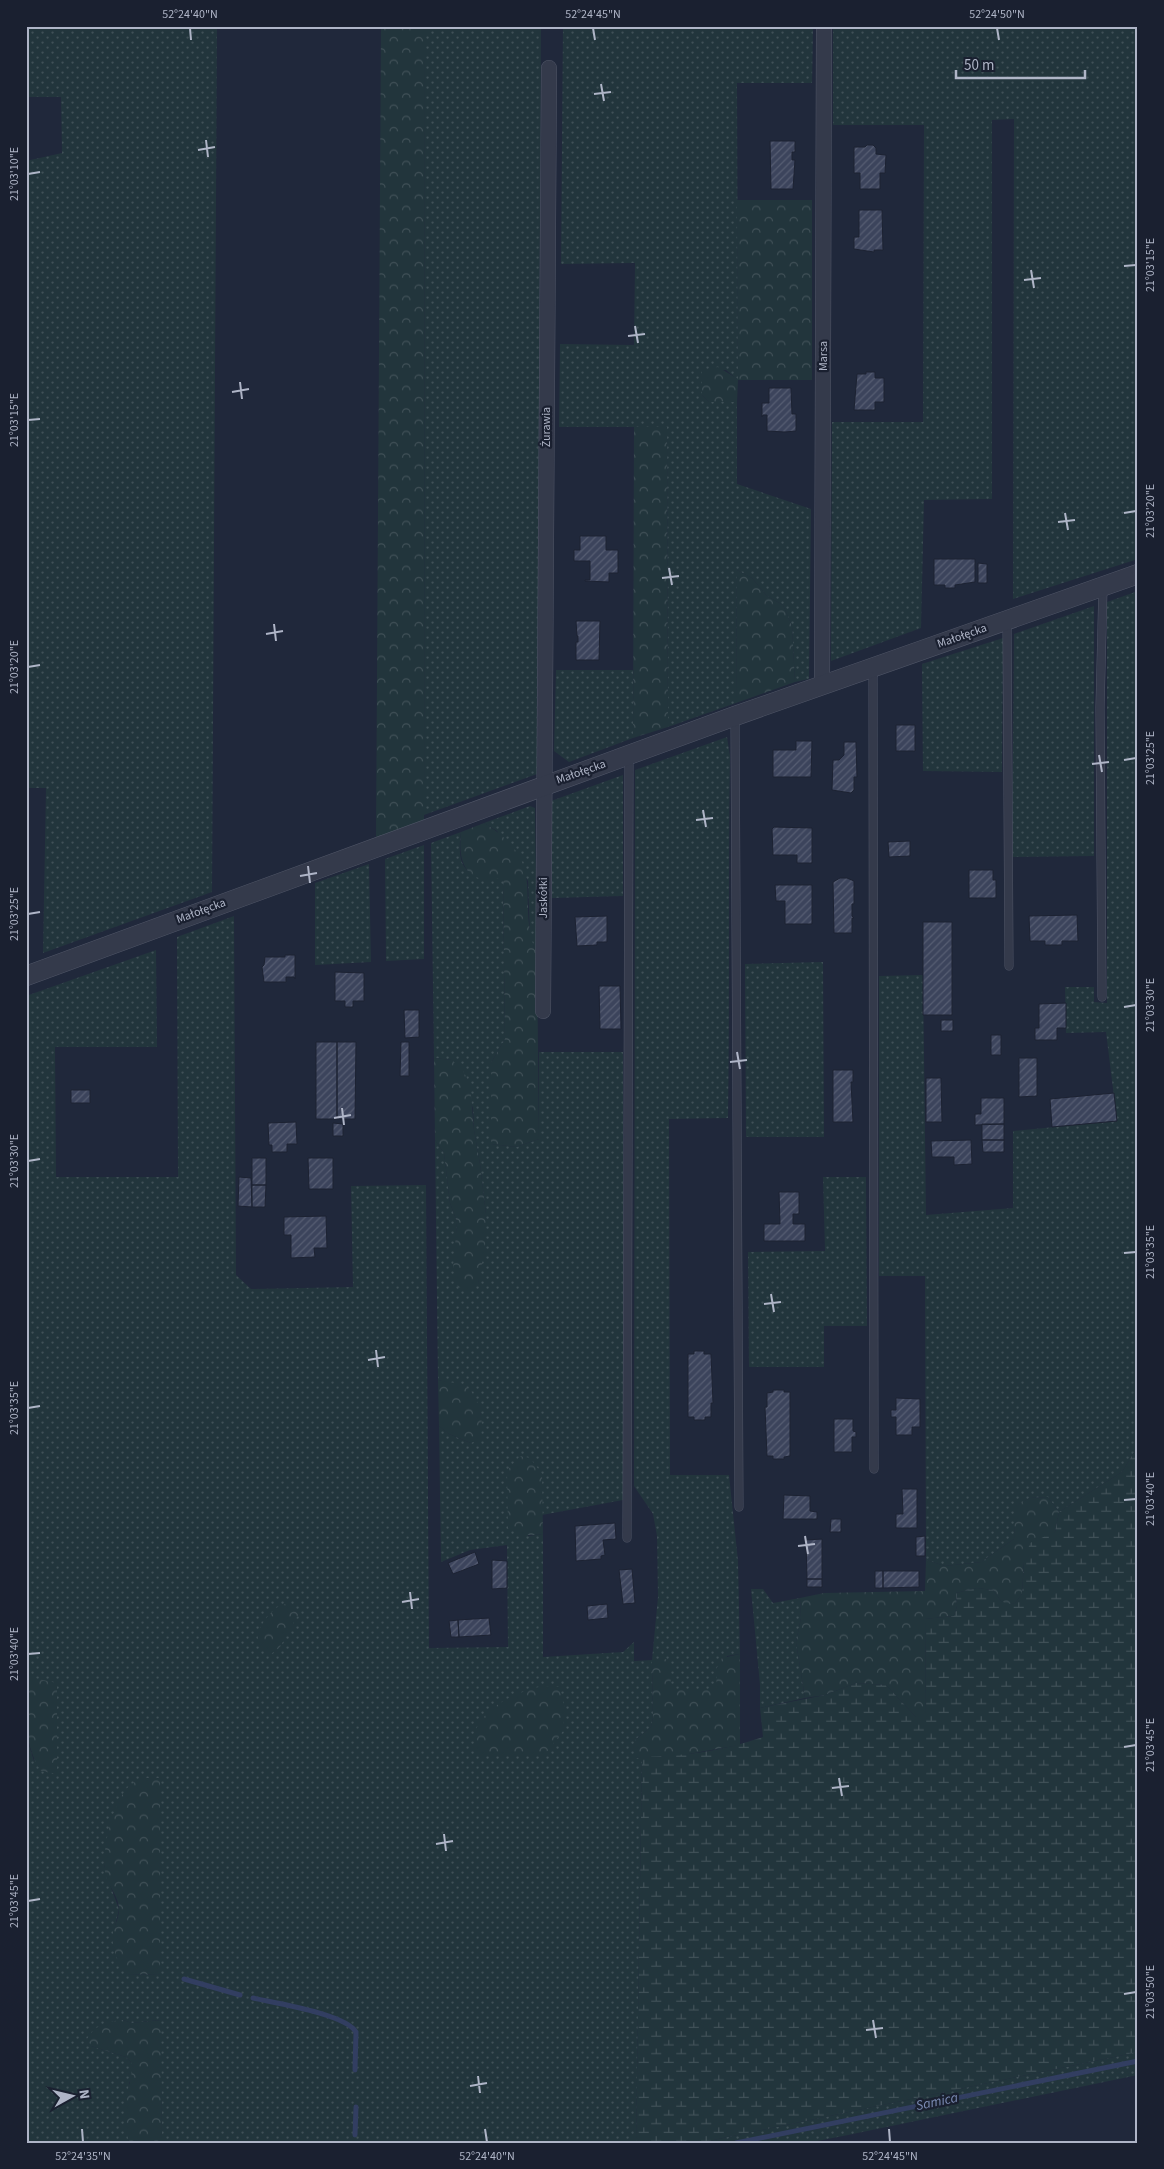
<svg xmlns="http://www.w3.org/2000/svg" width="1164" height="2169" viewBox="0 0 1164 2169" font-family="'Source Sans 3',sans-serif">
<defs>
<pattern id="grass-dots" width="8" height="8" patternUnits="userSpaceOnUse" patternTransform="scale(1.25)"><rect width="8" height="8" fill="#22353c"/><path d="M2 2h.1M6 6h.1" fill="none" stroke="#405057" stroke-width="1.8" stroke-linecap="round"/></pattern>
<pattern id="forest-crowns" width="20" height="18" patternUnits="userSpaceOnUse" patternTransform="scale(1.25)"><rect width="20" height="18" fill="#22353c"/><path d="M2 6a3 3 0 1 1 6 0M12 15a3 3 0 1 1 6 0" fill="none" stroke="#405057"/></pattern>
<pattern id="wetland-marsh" width="20" height="14" patternUnits="userSpaceOnUse" patternTransform="scale(1.25)"><rect width="20" height="14" fill="#22353c"/><path d="M1 5h8M5 5V1M11 12h8M15 12V8" fill="none" stroke="#405057"/></pattern>
<pattern id="building-hatch" width="6" height="6" patternUnits="userSpaceOnUse" patternTransform="scale(1.25)"><rect width="6" height="6" fill="#3c445c"/><path d="M-1 1l2-2M0 6l6-6M5 7l2-2" fill="none" stroke="#565d72"/></pattern>
</defs>
<rect width="100%" height="100%" fill="#20283b"/>
<path fill="url(#grass-dots)" fill-rule="evenodd" d="M26,26H217L212,892L43,953L46,788H26V161L62,153L61,97H26Z
M425,26H541L537,774L424,815Z
M563,26H813L812,83H737L738,380L726,370H703L702,395L709,402H737V484L811,509L809,679L795,682L792,626L783,605L767,596L752,578L737,570L736,703L668,727L667,427H559L560,344L634,345L635,263L561,264Z
M833,26H1138V559L1013,599L1014,119L992,120V499L924,500L921,628L831,661L832,422H923L924,125H833Z
M1138,591V1446L1122,1472L1059,1512L1048,1497L1030,1498L1016,1506L1014,1539L981,1562L945,1566L926,1560L925,1276H879V976L923,975L926,1215L1013,1208V1131L1117,1121L1106,1032L1066,1033L1065,987H1094V1002L1107,1003V602Z
M1094,606V856L1012,857L1014,634Z
M1003,638L1002,772L923,771L922,664Z
M556,670H633V738L569,762L554,751Z
M727,737L730,756C728,877 730,997 728,1118L669,1119L670,1475H729L738,1561L740,1654L727,1656L717,1668V1689H670L652,1660L653,1718L651,1727L635,1740V1758L642,1757L636,2143H162L160,2020L132,2023L123,2020L91,2046L126,2057L132,2063L133,2076L129,2083L127,2126L129,2143H26V1736L34,1761L57,1684L26,1678V996L156,950L157,1047H55L56,1177H178L177,937L234,916L236,1275L251,1289L353,1287L351,1186L426,1185L429,1648L508,1647L507,1545L470,1550L441,1562L439,1426L449,1434L471,1443L481,1415L476,1400L471,1392L463,1386L438,1380L435,1140L444,1153L450,1203L457,1222L456,1239L478,1284L486,1214L480,1164L474,1130L473,1108L452,1060L434,1058L431,843L461,832C456,869 466,879 503,878L505,1039L491,1063V1144L516,1147L539,1139V1052H623V1500L542,1515V1474L528,1536L543,1534V1657L623,1652L634,1642V1661L652,1660L658,1597L657,1536L653,1514L634,1486L635,770ZM104,1864L160,1975L127,1974L113,1935L119,1909L107,1877Z
M623,775V896L552,898L551,801Z
M530,806L535,808L537,955L530,937L528,881L497,831L484,823Z
M424,845V959L386,961L385,859Z
M369,864L371,962L315,965V883Z
M823,962L824,1137H746L745,964Z
M823,1177H866L867,1326H824V1367H749L748,1252L825,1251Z
M751,1589H763L773,1603L800,1598L801,1618L796,1642L805,1698L760,1708V1685Z
M1138,2052V2075L848,2135L807,2143H699Z"/>
<path fill="url(#forest-crowns)" d="M381,26H425L424,821L376,838Z
M737,200H812V380H738L737,402H709L702,395V370L718,367L738,379Z
M634,427H667L668,727L633,738Z
M737,570L752,578L767,596L783,605L792,626L795,682L736,703Z
M484,823C551,864 514,898 537,955L539,1139L516,1147L491,1144V1063L505,1039L503,879C496,878 489,880 483,879C460,875 459,851 461,832Z
M434,1058L452,1060L462,1069L470,1084L474,1130L480,1164L486,1214L485,1248L478,1284L469,1290L458,1287L453,1269L457,1222L450,1203L444,1153L435,1140Z
M438,1380C446,1382 455,1382 462,1385C480,1393 485,1422 480,1439L471,1443L449,1434L439,1426Z
M520,1456L530,1458L542,1474L543,1534C529,1536 520,1536 508,1528L507,1471Z
M1048,1497L1059,1512L1055,1532L1024,1561L1022,1594L1015,1603L1007,1605L1001,1601L993,1590L977,1588L956,1593L957,1606L954,1616L925,1619L926,1717H916L886,1685L856,1683L825,1695L805,1698L796,1642L801,1618L800,1598L824,1593L925,1591L926,1560L945,1566L981,1562L1014,1539L1015,1506L1030,1498Z
M282,1604L292,1605L299,1613L280,1647L271,1654C243,1643 266,1614 282,1604Z
M740,1654V1745L677,1756L635,1758V1740L651,1727L653,1718L652,1660L670,1659L671,1689H716L717,1668L722,1658Z
M29,1677L57,1683V1774L41,1771C22,1743 26,1710 26,1678Z
M543,1686L559,1687L565,1709L563,1731L545,1754L476,1755C475,1749 473,1738 475,1732C484,1706 519,1691 543,1686Z
M142,1778H160V1975L127,1974C117,1963 111,1947 113,1932C115,1925 119,1917 119,1909C119,1898 110,1888 106,1877C100,1855 112,1803 129,1786C132,1783 138,1781 142,1778Z
M123,2020L132,2023L161,2020L162,2143H129C127,2132 123,2117 124,2107C126,2091 133,2079 132,2063L126,2057L91,2046L87,2039C95,2025 107,2021 123,2020Z"/>
<path fill="url(#wetland-marsh)" d="M1138,1446V2052L699,2143H636L642,1757C684,1756 723,1751 763,1737L760,1708L825,1695L856,1683L886,1685L916,1717H926L925,1619L954,1616L957,1606L956,1593L977,1588L993,1590L1001,1601L1007,1604L1015,1603L1022,1594L1024,1561L1030,1543L1055,1532L1059,1512L1122,1472Z"/>
<g fill="none" stroke-linecap="round" stroke-linejoin="round">
<path stroke="#323e61" stroke-width="5" d="M184,1979L240,1995
M253,1998C275,2003 346,2014 356,2032L355,2070
M355,2135L356,2107
M736,2143L1138,2061"/>
</g>
<path fill="url(#building-hatch)" stroke="#1c2232" d="M770,141H795V152H792V160H795L793,189H771Z
M867,145H873L876,148V154L886,155L885,173H880V189H860V173H854V147H865Z
M859,210H882L883,250H874V252L854,249V237H859Z
M866,372H875V378H884V402H875V410H854L857,374H866Z
M769,388H791L792,414H796V431L785,432L767,431V415H763L762,417V403H769Z
M580,536H606V550H618V573H609V582L585,581V580H590V561H574V550H580Z
M934,559H975V582L955,585V588H945V585H934Z
M978,563L987,564V583H978Z
M576,621H600L599,660H576V642H578V636H577Z
M896,725H915V751H896Z
M796,741H812L811,777H773V750H796Z
M844,742H856L857,777H854V790L851,793L832,790L833,760H839L844,755Z
M774,827L812,828V863H797V855H773L772,829Z
M910,841V856L889,857L888,842Z
M969,870H993V880H996V898H969Z
M840,878H847L854,881V904H852V916L854,918H852V933H834L833,882Z
M775,885H812V924H785V901H776Z
M1077,915L1078,941H1062V945H1045V941H1030L1029,916Z
M607,916V942H597V945L577,946L575,917Z
M923,922H952V1015H923Z
M285,955H295V979L294,977H286V982H264L262,967L264,965L265,957H285Z
M335,972L364,973V1001H353V1007H345V1001H335Z
M599,986H620L621,1029H600Z
M1066,1003V1028H1057V1040H1035V1028H1039V1004Z
M404,1010H419V1037L405,1038Z
M941,1020H953V1031H941Z
M991,1035H1001V1055H991Z
M316,1042H337V1119H316Z
M337,1042H356L355,1119H337Z
M401,1042H409V1076H400Z
M1019,1058H1037V1096L1019,1097Z
M833,1070H853V1082H851L853,1122H833Z
M926,1078H941L942,1122H926Z
M71,1090H90V1103H71Z
M1114,1093L1117,1121L1052,1127L1050,1099Z
M981,1098H1004V1124L975,1125V1114H981Z
M296,1122L297,1144H287V1152H272V1145H269L268,1123Z
M333,1123L343,1124V1136H333Z
M982,1124H1004V1140H982Z
M971,1140L972,1164L954,1165V1157H932L931,1141Z
M982,1140H1004V1152H983Z
M252,1158H266V1185H252Z
M308,1158H333V1189H309Z
M239,1177L251,1178L252,1207L238,1206Z
M252,1185H266L265,1207H252Z
M779,1192H799V1214H793V1224H805V1241H764V1224H780Z
M326,1216L327,1248H314L315,1257L291,1258V1235H284V1217Z
M694,1351H704V1354H711L713,1403H711V1417H705V1420H694V1417H688V1354H694Z
M773,1390H784V1392H790V1456L784,1457V1459H773V1456H767L765,1407H767V1393L773,1392Z
M896,1398L920,1399V1427H912V1435H896V1417H891V1410H896Z
M834,1419H853V1431L856,1432V1437H852V1452H834Z
M902,1489H917V1528H896V1514H903Z
M784,1495L810,1496V1511L817,1512V1519H783Z
M831,1519H841V1532H830Z
M615,1523L616,1539L603,1540L605,1555L601,1556V1559L576,1561L575,1526Z
M925,1536V1556H916V1537Z
M822,1539V1579H807L806,1540Z
M475,1552L479,1564L453,1574L448,1563Z
M492,1560L507,1561V1588L492,1589Z
M632,1569L635,1603L623,1604L619,1570Z
M875,1571H883V1588H875Z
M883,1571H919V1587L883,1588Z
M807,1579H822V1587H807Z
M607,1604L608,1618L588,1620L587,1606Z
M489,1618L491,1635L459,1637L458,1620Z
M458,1620L459,1637H451L449,1621Z"/>
<g fill="none" stroke-linecap="round" stroke-linejoin="round">
<g stroke="#4f5566" stroke-width="9">
<path id="service" d="M1007,621L1009,966
M873,669L874,1469
M735,716L739,1507
M1102,997L1100,707L1103,587
M627,1538L629,755"/>
</g>
<g stroke="#4f5566" stroke-width="16">
<path id="minor" d="M822,685L824,26
M543,1011L549,68"/>
</g>
<g stroke="#4f5566" stroke-width="20">
<path id="tertiary" d="M26,976L735,716L1138,574"/>
</g>
<use href="#service" stroke="#343a4b" stroke-width="8"/>
<use href="#minor" stroke="#343a4b" stroke-width="15"/>
<use href="#tertiary" stroke="#343a4b" stroke-width="19"/>
</g>
<path fill="none" stroke="#afb5c7" stroke-width="2" d="M190,28L191,40M593,28L595,40M997,28L999,40M601,84L604,101M594,94L611,92M206,140L208,157M198,150L215,147M28,174L40,172M1124,266L1136,265M1031,270L1034,288M1024,280L1041,278M635,326L638,343M628,336L645,334M240,382L242,399M232,392L249,389M28,420L40,419M1065,513L1068,530M1124,513L1136,511M1058,522L1075,520M669,568L672,585M662,578L679,576M274,624L276,641M266,634L283,631M28,667L40,665M1099,755L1102,772M1124,760L1136,758M1092,764L1109,762M703,810L706,827M696,820L713,818M308,866L310,883M300,876L317,873M28,914L40,912M1124,1007L1136,1005M737,1052L740,1069M730,1062L747,1060M342,1108L344,1125M334,1118L351,1115M28,1161L40,1159M1124,1253L1136,1252M771,1294L774,1312M764,1304L781,1302M376,1350L378,1367M368,1360L385,1357M28,1408L40,1406M1124,1500L1136,1499M805,1536L808,1554M798,1546L815,1544M410,1592L412,1609M402,1602L419,1599M28,1654L40,1653M1124,1747L1136,1745M839,1778L842,1796M832,1788L849,1786M444,1834L446,1851M436,1844L453,1841M28,1901L40,1899M1124,1994L1136,1992M873,2020L876,2038M866,2030L883,2028M478,2076L480,2093M470,2086L487,2083M82,2129L83,2142M485,2129L487,2142M889,2129L890,2142"/>
<g text-anchor="middle" dominant-baseline="central" stroke-width="4.5" stroke-linejoin="round" paint-order="stroke">
<g font-size="12" fill="#afb5c7" stroke="#1a2030">
<text transform="translate(823 356) rotate(-90)">Marsa</text>
<text transform="translate(546 427) rotate(-90)">Żurawia</text>
<text transform="translate(962 636) rotate(-19)">Małołęcka</text>
<text transform="translate(581 772) rotate(-19)">Małołęcka</text>
<text transform="translate(543 898) rotate(-90)">Jaskółki</text>
<text transform="translate(201 911) rotate(-20)">Małołęcka</text>
</g>
<g font-size="14" font-style="italic" fill="#7d8db6" stroke="#1a2030">
<text transform="translate(937 2102) rotate(-12)">Samica</text>
</g>
</g>
<rect width="1164" height="2169" fill="none" stroke="#1a2030" stroke-width="55"/>
<g transform="translate(72 2096) rotate(82)" stroke="#1a2030" stroke-width="4" paint-order="stroke">
<path d="M0-4L9 19L0 12L-9 19Z" fill="#afb5c7"/>
<text y="-8" font-size="14" font-weight="bold" text-anchor="middle" fill="#afb5c7">N</text>
</g>
<path d="M956 70v8h129v-8" fill="none" stroke="#afb5c7" stroke-width="2.5"/>
<text x="964" y="70" font-size="15" fill="#afb5c7" stroke="#1a2030" stroke-width="4" paint-order="stroke">50 m</text>
<rect x="28" y="28" width="1108" height="2114" fill="none" stroke="#afb5c7" stroke-width="2"/>
<g font-size="12" text-anchor="middle" fill="#afb5c7">
<text x="190" y="18">52°24'40"N</text>
<text x="593" y="18">52°24'45"N</text>
<text x="997" y="18">52°24'50"N</text>
<text transform="translate(14 174) rotate(-90)" y="4">21°03'10"E</text>
<text transform="translate(1150 265) rotate(-90)" y="4">21°03'15"E</text>
<text transform="translate(14 420) rotate(-90)" y="4">21°03'15"E</text>
<text transform="translate(1150 511) rotate(-90)" y="4">21°03'20"E</text>
<text transform="translate(14 667) rotate(-90)" y="4">21°03'20"E</text>
<text transform="translate(1150 758) rotate(-90)" y="4">21°03'25"E</text>
<text transform="translate(14 914) rotate(-90)" y="4">21°03'25"E</text>
<text transform="translate(1150 1005) rotate(-90)" y="4">21°03'30"E</text>
<text transform="translate(14 1161) rotate(-90)" y="4">21°03'30"E</text>
<text transform="translate(1150 1252) rotate(-90)" y="4">21°03'35"E</text>
<text transform="translate(14 1408) rotate(-90)" y="4">21°03'35"E</text>
<text transform="translate(1150 1499) rotate(-90)" y="4">21°03'40"E</text>
<text transform="translate(14 1654) rotate(-90)" y="4">21°03'40"E</text>
<text transform="translate(1150 1745) rotate(-90)" y="4">21°03'45"E</text>
<text transform="translate(14 1901) rotate(-90)" y="4">21°03'45"E</text>
<text transform="translate(1150 1992) rotate(-90)" y="4">21°03'50"E</text>
<text x="83" y="2160">52°24'35"N</text>
<text x="487" y="2160">52°24'40"N</text>
<text x="890" y="2160">52°24'45"N</text>
</g>
</svg>
